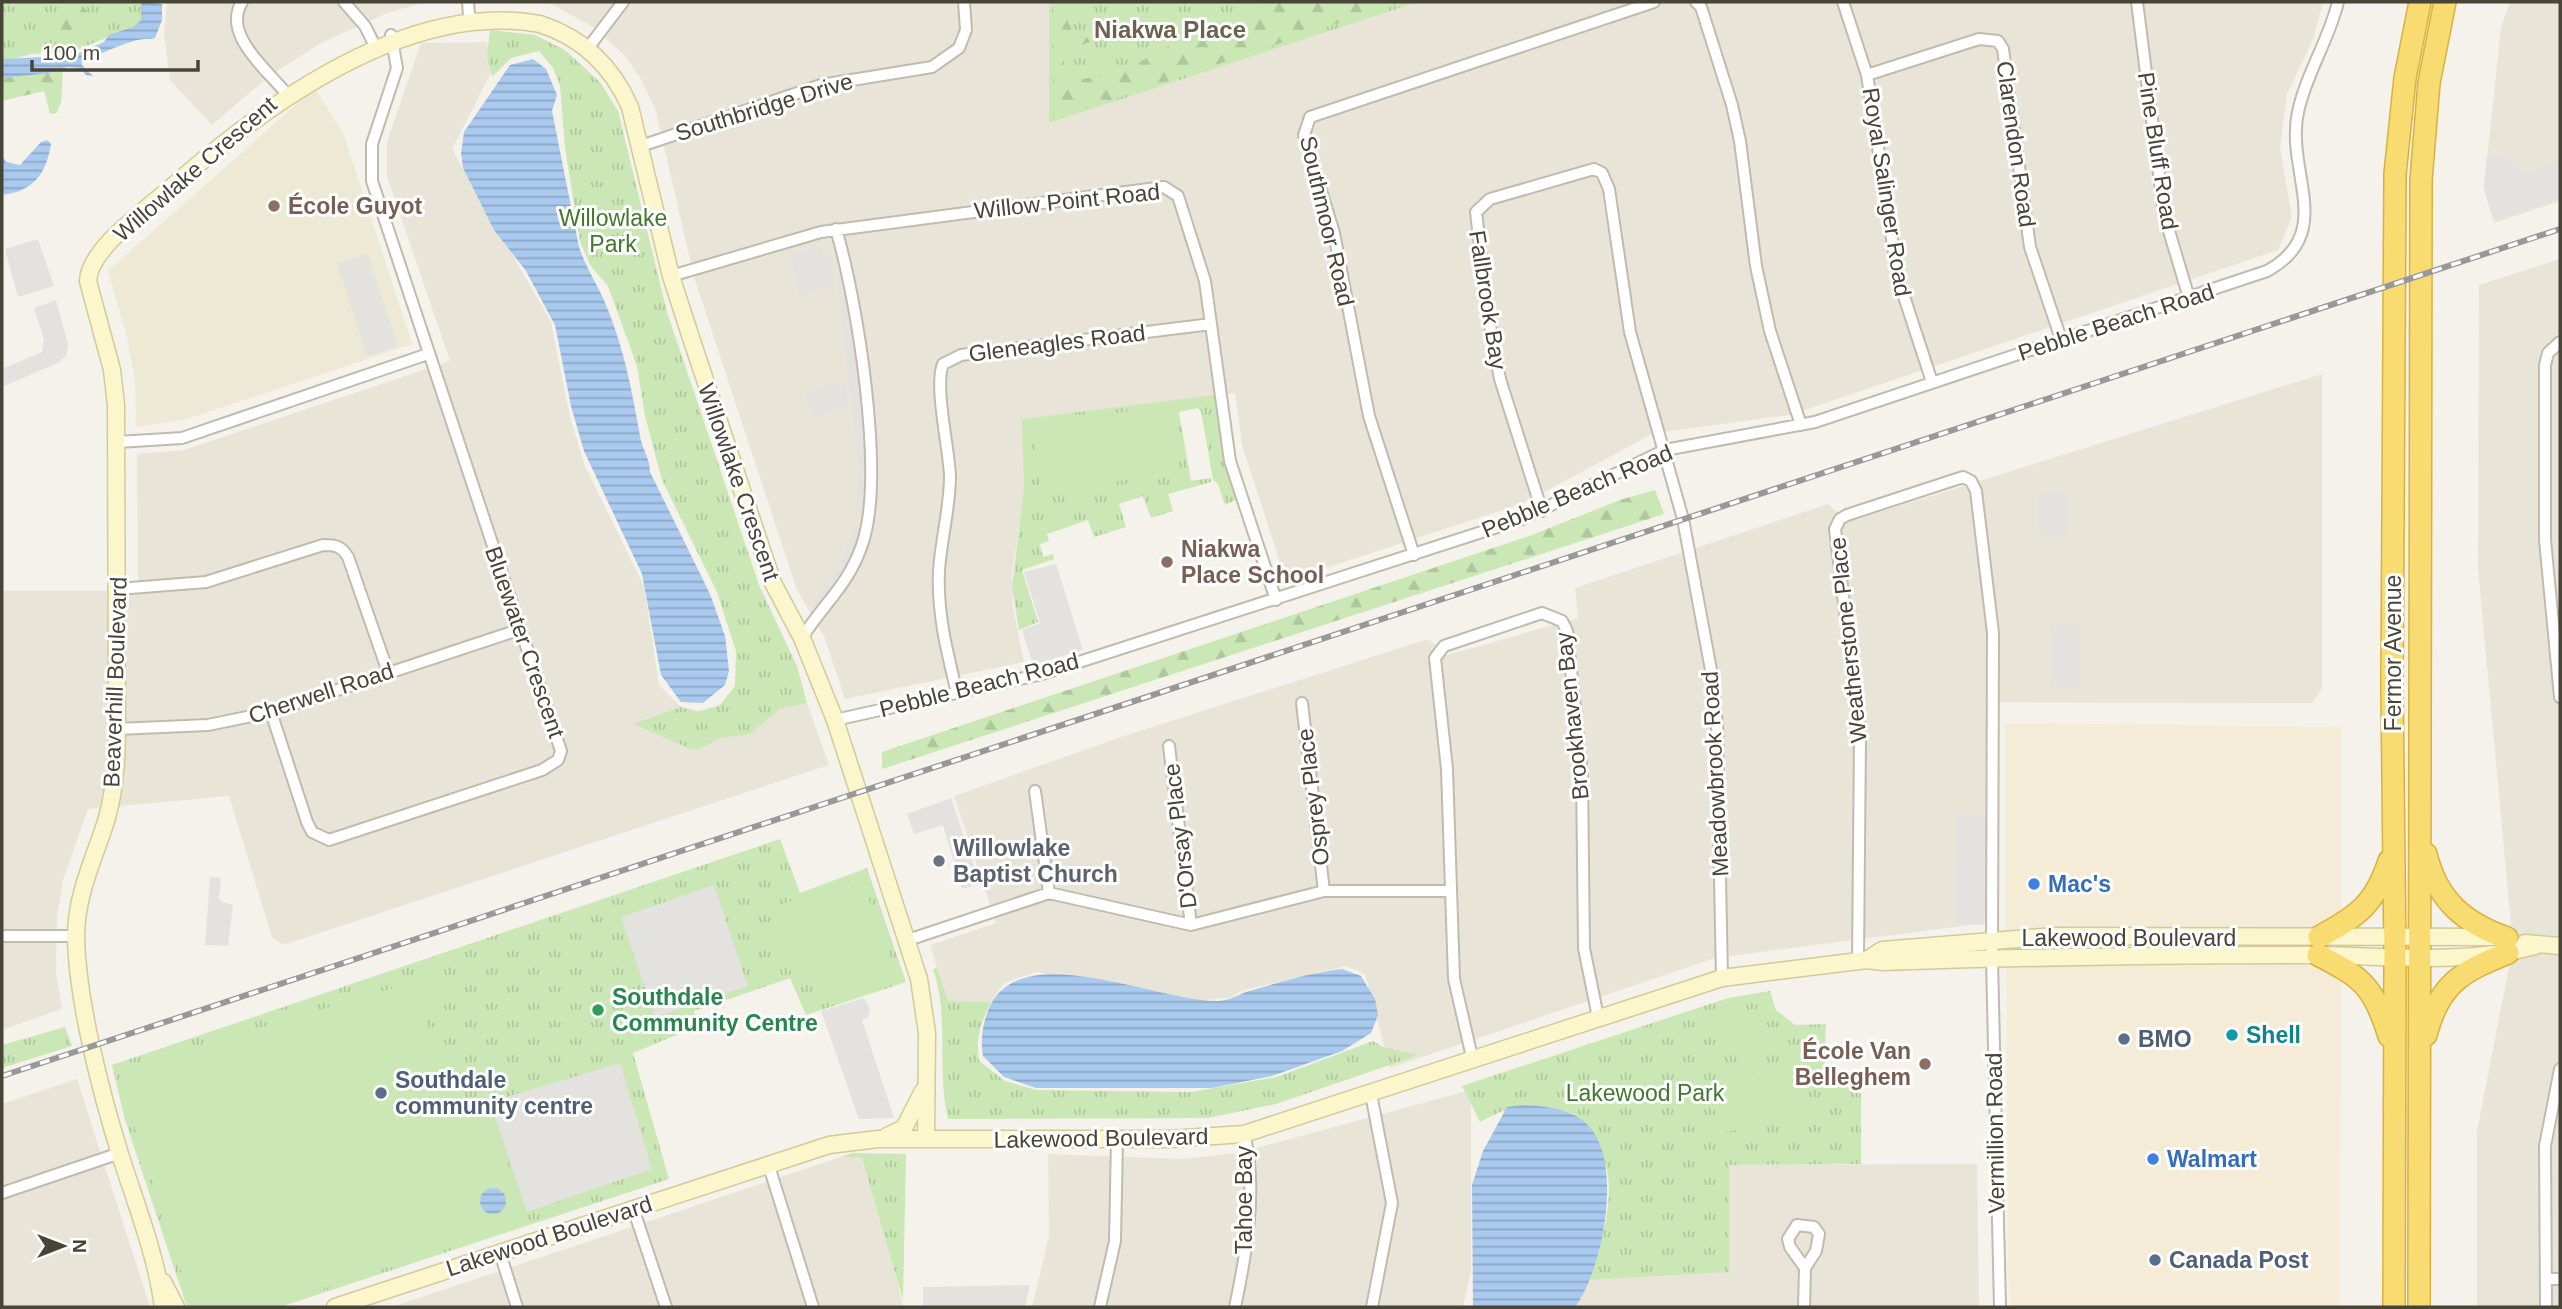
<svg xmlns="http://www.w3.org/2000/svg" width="2562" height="1309" viewBox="0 0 2562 1309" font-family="Arial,sans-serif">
<defs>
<pattern id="grass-tufts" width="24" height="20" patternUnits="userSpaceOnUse" patternTransform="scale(1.75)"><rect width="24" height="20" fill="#cae7b5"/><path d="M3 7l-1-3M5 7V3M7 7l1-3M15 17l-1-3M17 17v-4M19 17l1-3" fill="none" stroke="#afc79c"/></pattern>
<pattern id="forest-firs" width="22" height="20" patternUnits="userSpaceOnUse" patternTransform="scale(1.75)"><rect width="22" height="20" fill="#cae7b5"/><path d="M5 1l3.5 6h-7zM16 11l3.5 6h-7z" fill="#afc79c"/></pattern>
<pattern id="water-rules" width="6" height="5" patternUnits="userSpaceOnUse" patternTransform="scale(1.75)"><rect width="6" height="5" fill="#a9caee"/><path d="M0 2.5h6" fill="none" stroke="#8ca6c2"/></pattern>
</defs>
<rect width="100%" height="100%" fill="#f4f2ea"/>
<path fill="#e8e5d8" d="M167,2H426L387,13L321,43L268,77L212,125L170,80L164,35Z
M548,2H1049V123L1418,2H2323L2314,37L2287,94L2280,147L2292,217L2278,250L1790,415L1654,433L1524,503L1286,581L1242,445L1235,393L1022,419L1025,486L1012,574L1013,608L1024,662L845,699L824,636L797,590L694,277L656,111L642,81L625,56L595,28Z
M2510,2H2560V201L2494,223L2484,188L2501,27Z
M487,42L492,71L452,149L551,322L570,417L585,466L644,586L659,685L681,707L711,713L795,669L829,765L283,945L272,937L229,796L88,809L63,880L57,916L56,972L62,1009L2,1030V591H138L137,454L184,450L450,361L387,176V142L421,43Z
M2560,259V1307H2477V1131L2513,947L2478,568L2479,285Z
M2322,374V688L2312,703L1987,702L1986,923L1715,958L1390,1068L1365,974L1346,966L1241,991L1232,997L1190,1002L1036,972L1004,983L991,1002L947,1001L930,945L996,923L954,796L1124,736L1428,639L1448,655L1578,618L1575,588L1828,504L1848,522Z
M77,1079L150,1307H2V1104Z
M1471,1090V1271L1463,1307H1032L1049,1236L1048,1154L1183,1159L1238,1153Z
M841,1157L862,1158L888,1238L903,1307H392Z
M1977,1164L1979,1307H1568L1587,1280L1728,1165Z"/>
<path fill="#f5ecd7" d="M2005,723L2342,727L2340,1307H2011L2008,1275Z"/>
<path fill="#ede9d5" d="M315,88L344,135L412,344L187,419L136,427L135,380L127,337L108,271Z"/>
<path fill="url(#grass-tufts)" d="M2,2H149V21L71,52L31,54L2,62Z
M1049,2H1418L1049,123Z
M490,30L535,35L565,50L600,82L618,111L667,312L759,585L797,666L807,703L779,709L750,734L720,738L700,749H691L633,724L681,707L697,712L720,705L735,686L736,651L717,592L662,480L645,416L637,366L608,286L590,265L580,241L565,148L560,86L553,68L539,51L511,58L492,77L487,56Z
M1215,395L1224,457L1236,500L1225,505L1218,484L1213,480L1201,411L1197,408L1179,412L1191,481L1211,478V482L1168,494L1173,511L1151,518L1143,496L1119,504L1126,527L1094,537L1088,520L1047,534L1049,541L1040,544L1043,557L1053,554L1054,559L1022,570L1038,622L1019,630L1012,587L1024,487L1022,419Z
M780,839L800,893L867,868L906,982L806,1015L790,978L694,1011L698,1026L633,1053L669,1179L280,1307H187L125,1120L112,1065Z
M937,968L948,1001L991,1002C981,1022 975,1039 979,1061L1005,1081L1036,1090L1191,1092L1277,1077L1373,1041L1383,1047L1419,1055L1276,1104L1208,1118L948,1119C936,1069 950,1017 933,969Z
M1770,991L1776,1010L1795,1025L1826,1024L1824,1074L1861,1079V1164L1729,1165V1272L1587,1280C1601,1246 1619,1191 1602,1155C1595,1141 1583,1128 1574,1114C1534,1102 1516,1102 1480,1122L1462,1086L1728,998Z
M65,1027L72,1046L2,1068V1045Z
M852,1153L906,1154L903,1300L862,1158L841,1157Z"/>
<path fill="url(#forest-firs)" d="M59,2H80L93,19L87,34L58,39L45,33L44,19L59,12L62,7Z
M1052,2H1067L1068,22L1074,35H1094L1092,41L1064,52V78L1067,82L1099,76L1112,78L1196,30L1204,31L1277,2H1401L1053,120Z
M63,69L61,103L56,114L50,113L44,91L2,101V78Z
M1655,490L1664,514L882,769V752L1532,535L1620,500Z"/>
<path fill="#cae7b5" d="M1169,405L1179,472L1042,493L1031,426Z
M854,879L863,883L896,978L823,1004L810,965L788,971L768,909Z
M436,983L448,1018L433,1023L421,988Z
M407,984L425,1023L452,1109L471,1104L494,1120L526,1220L269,1307H193L128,1107L124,1068Z
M1759,1009L1760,1048L1723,1049L1722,1011Z
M1797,1065L1806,1117L1719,1133L1710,1081Z"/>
<path fill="#e3e2de" d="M2504,155L2526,174L2560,163V198L2493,219L2484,188L2487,157Z
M38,239L54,286L18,297L5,249Z
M820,247L824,258L833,255V286L800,296L790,254Z
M368,254L398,346L367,356L337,264Z
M849,277L870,429L868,514L856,512L859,467L837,279Z
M56,300L68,344L66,356L58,363L2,387V369L42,352L44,339L34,308Z
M844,379L849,406L813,417L805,392Z
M2039,492H2067L2068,535L2039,534Z
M854,527L867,528L863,544L819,611L814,599L839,566Z
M1056,564L1083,650L1033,665L1022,630L1040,623L1024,572Z
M2051,625H2080V687H2051Z
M951,798L980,884L962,889L943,825L914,834L907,814Z
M1957,813L1986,814L1984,925L1955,924Z
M210,877L221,878L219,898L222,902L233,905L228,946L205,945Z
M714,885L748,986L655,1017L621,917Z
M864,998L870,1009L868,1017L862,1020L894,1118L859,1119L821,1011Z
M620,1063L652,1169L527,1212L490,1102Z
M1030,1285L1025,1307H923V1287Z"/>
<path fill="url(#water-rules)" d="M141,2L162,4V20L155,38C149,40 144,38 138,40C129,41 86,59 81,64L93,76L86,75L80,68L68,67L49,73L2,78V59L73,56L104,42L109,35L133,27L141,20Z
M533,59L546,69L557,95L552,111L579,247C586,269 600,288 608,310C625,352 632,392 640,436C642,449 650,458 650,472L710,594L725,636L729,671L725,685L703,703L681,702L661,675L642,574L584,451L571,406L555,325L526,271L494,230L463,168L461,153L464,132L510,65Z
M47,140L51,144C46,174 34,191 2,195V155L6,162L20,165L41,142Z
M1342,969L1361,976L1375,999L1378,1015L1371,1033L1342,1051L1272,1076L1212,1088H1036L1004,1077L983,1056C980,1039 983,1020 991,1004C1027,938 1159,1003 1219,1001C1233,1000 1240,993 1253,990C1283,981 1311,973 1342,969Z
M1522,1105C1547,1106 1579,1109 1594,1133C1621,1173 1602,1271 1575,1307H1473L1472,1185L1483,1151L1507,1107Z
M480 1201a13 13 0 1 1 26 0a13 13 0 1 1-26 0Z"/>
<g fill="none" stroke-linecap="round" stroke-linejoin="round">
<g stroke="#c0bbad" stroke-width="14">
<path id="street" d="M242,2C222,34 266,69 285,92
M344,2L365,26L373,42
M468,2L469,15
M1696,2L1701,7L1732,105L1740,141L1756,266L1770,331L1801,425
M1843,2L1867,75L1898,278L1932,382
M2137,2L2164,214L2189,298
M588,48L623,2
M1867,75L1979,39L1998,41L2003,49L2030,247L2061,339
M641,146L821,85L932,67L959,48L966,30L964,2
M671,276L821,232L1164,187L1178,196L1205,281L1230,461L1276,600
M2560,342L2548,353L2545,365V540L2560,697
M118,442L182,438L428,354
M1542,511L1500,379L1488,315L1476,212L1490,199L1594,169L1602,173L1609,189L1630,332L1683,519L1711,670L1717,725L1722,978
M1414,555L1369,416L1334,233L1304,135L1310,117L1319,114L1654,2
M118,589L206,582L323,545C336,545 341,546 348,557L388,672
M802,638C823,604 848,586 862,545C886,476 857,300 836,229
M957,693C947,652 937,613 939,571C941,539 950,508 950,476C949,448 934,386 943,364L961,355L1211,324
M1302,703L1324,891
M271,712L307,822L312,832L329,840L542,770L558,760L561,751L372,181V144L397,68L391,35
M835,720L1042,674L1522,519L1665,450L1815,422L2267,271C2337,233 2285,172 2298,112C2306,74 2329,40 2338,2
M117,729L208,725L271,712L521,629
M1169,746L1191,925
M1035,791L1049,893
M2,936H76
M908,940L1049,893L1191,925L1324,891H1451
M1858,961L1860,736L1835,529L1840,519L1847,515L1963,477L1971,481L1976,491L1993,633L1992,959L2000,1307
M1472,1057L1454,979L1447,769L1435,658L1444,646L1542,613L1562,621L1567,631L1582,775L1584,948L1598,1017
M1371,1094L1392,1203L1372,1307
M768,1163L813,1307
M2,1193L120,1153
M633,1208L666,1307
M500,1253L517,1307
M2546,1279H2560
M1100,1307L1115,1241L1117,1139
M1235,1307C1246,1256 1258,1186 1244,1134
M1804,1307L1805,1268L1816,1251L1819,1234L1814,1227L1797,1225L1788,1239L1790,1247L1805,1268
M2546,1307L2545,1146L2560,1069"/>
</g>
<g stroke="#d2ca9b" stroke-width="19">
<path id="secondary" d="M2525,943L2560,946
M1867,960L1882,950L2054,936L2496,937
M887,1136L904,1128L923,1091
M163,1282L176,1307
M163,1307C156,1254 136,1205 120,1154C101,1093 77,1000 76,936C76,894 95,857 107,818C115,789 117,759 117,729L116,405L112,370L88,281C89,248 150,207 174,185C265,105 408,0 540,24C583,38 612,66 630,107L671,276L693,344L773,583L802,638L835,720L919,979L927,1033L926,1139
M335,1307L829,1145L878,1139H1170L1244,1134L1722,978L1867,960L1883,962C2027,957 2173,955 2318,955C2390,956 2464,965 2535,946"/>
</g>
<g stroke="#d8b241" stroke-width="24">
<path id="highway" d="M2426,854C2437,900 2464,923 2507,938
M2319,937C2358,916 2375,904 2389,861
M2318,955C2363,978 2374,987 2389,1036
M2426,1035C2439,984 2461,972 2508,953
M2394,1307L2395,957L2392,687L2395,174L2405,78L2420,2
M2419,1307L2421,180L2429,83L2445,2"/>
</g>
<use href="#street" stroke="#fff" stroke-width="10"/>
<use href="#secondary" stroke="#fcf6cc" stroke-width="16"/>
<use href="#highway" stroke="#f8db71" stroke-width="21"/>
<g stroke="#989898" stroke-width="6">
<path id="rail" d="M2,1076L2560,229"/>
</g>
<use href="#rail" stroke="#fff" stroke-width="3.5" stroke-dasharray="10" stroke-linecap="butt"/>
</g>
<g fill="#8d6e63" stroke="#fff" stroke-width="2.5">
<circle cx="274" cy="206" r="7"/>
<circle cx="1167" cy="562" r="7"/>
<circle cx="1925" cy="1064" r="7"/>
</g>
<circle fill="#6b7280" stroke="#fff" stroke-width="2.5" cx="939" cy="861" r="7"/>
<g fill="#3f7fe0" stroke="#fff" stroke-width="2.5">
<circle cx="2034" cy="884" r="7"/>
<circle cx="2153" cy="1159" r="7"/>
</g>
<circle fill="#2e9e5b" stroke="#fff" stroke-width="2.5" cx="598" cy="1010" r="7"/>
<circle fill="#0f9aa8" stroke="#fff" stroke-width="2.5" cx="2232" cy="1035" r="7"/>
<g fill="#5c6f8a" stroke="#fff" stroke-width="2.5">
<circle cx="2124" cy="1039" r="7"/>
<circle cx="381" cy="1093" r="7"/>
<circle cx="2155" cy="1260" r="7"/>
</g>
<g text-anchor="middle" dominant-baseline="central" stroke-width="6" stroke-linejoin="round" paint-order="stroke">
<g font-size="23" fill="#484438" stroke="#fff">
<text transform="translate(764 107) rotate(-17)">Southbridge Drive</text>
<text transform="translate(2016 144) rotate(82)">Clarendon Road</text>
<text transform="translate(2158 151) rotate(81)">Pine Bluff Road</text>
<text transform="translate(195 169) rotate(-41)">Willowlake Crescent</text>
<text transform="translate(1887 192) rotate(81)">Royal Salinger Road</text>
<text transform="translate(1067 201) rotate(-6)">Willow Point Road</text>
<text transform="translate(1327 221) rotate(77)">Southmoor Road</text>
<text transform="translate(1488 300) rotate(81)">Fallbrook Bay</text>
<text transform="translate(2116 322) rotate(-18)">Pebble Beach Road</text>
<text transform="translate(1057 343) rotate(-7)">Gleneagles Road</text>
<text transform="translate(739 482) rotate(71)">Willowlake Crescent</text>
<text transform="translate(1577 491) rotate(-23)">Pebble Beach Road</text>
<text transform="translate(1848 640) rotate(-96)">Weatherstone Place</text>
<text transform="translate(525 642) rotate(71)">Bluewater Crescent</text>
<text transform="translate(2393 653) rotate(-90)">Fermor Avenue</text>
<text transform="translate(115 682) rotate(-88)">Beaverhill Boulevard</text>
<text transform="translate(979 685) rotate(-14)">Pebble Beach Road</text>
<text transform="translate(321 693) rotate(-18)">Cherwell Road</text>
<text transform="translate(1572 716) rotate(-96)">Brookhaven Bay</text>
<text transform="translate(1715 774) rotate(-93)">Meadowbrook Road</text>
<text transform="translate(1313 797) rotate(-97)">Osprey Place</text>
<text transform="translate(1180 836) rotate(-97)">D'Orsay Place</text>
<text x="2129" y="938">Lakewood Boulevard</text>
<text transform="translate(1995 1133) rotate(-91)">Vermillion Road</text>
<text transform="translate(1101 1138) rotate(-1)">Lakewood Boulevard</text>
<text transform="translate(1244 1200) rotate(-90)">Tahoe Bay</text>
<text transform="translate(549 1236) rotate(-18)">Lakewood Boulevard</text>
</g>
<g font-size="23" font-weight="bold" fill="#785e54" stroke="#fff" text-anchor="start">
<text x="288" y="206">École Guyot</text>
<text x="1181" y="549">Niakwa<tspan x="1181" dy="26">Place School</tspan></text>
<text x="1911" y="1051" text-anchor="end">École Van<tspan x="1911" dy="26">Belleghem</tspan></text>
</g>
<g font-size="23" fill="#41782d" stroke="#fff">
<text x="613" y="218">Willowlake<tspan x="613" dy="26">Park</tspan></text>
<text x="1645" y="1093">Lakewood Park</text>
</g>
<g font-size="23" font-weight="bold" fill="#5b616d" stroke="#fff" text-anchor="start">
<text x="953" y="848">Willowlake<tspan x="953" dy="26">Baptist Church</tspan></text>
</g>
<g font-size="23" font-weight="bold" fill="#366cbe" stroke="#fff" text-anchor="start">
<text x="2048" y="884">Mac's</text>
<text x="2167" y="1159">Walmart</text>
</g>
<g font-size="23" font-weight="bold" fill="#27864d" stroke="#fff" text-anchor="start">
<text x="612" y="997">Southdale<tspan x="612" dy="26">Community Centre</tspan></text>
</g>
<g font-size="23" font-weight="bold" fill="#0d838f" stroke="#fff" text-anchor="start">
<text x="2246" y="1035">Shell</text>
</g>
<g font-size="23" font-weight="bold" fill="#4e5e75" stroke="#fff" text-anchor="start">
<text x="2138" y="1039">BMO</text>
<text x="395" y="1080">Southdale<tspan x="395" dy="26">community centre</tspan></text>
<text x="2169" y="1260">Canada Post</text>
</g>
<g font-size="24" font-weight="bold" fill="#6a6350" stroke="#fff">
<text x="1170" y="29">Niakwa Place</text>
</g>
</g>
<rect width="2562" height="1309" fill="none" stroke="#484438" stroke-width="7"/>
<g transform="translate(63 1246) rotate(90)" stroke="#ffffff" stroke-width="5" paint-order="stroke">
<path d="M0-5L12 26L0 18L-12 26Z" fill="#484438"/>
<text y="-10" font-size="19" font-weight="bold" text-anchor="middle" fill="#484438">N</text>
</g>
<path d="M32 60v10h166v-10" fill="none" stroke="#484438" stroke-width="3.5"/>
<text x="42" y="60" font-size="21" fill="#484438" stroke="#ffffff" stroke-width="5" paint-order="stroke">100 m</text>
</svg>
